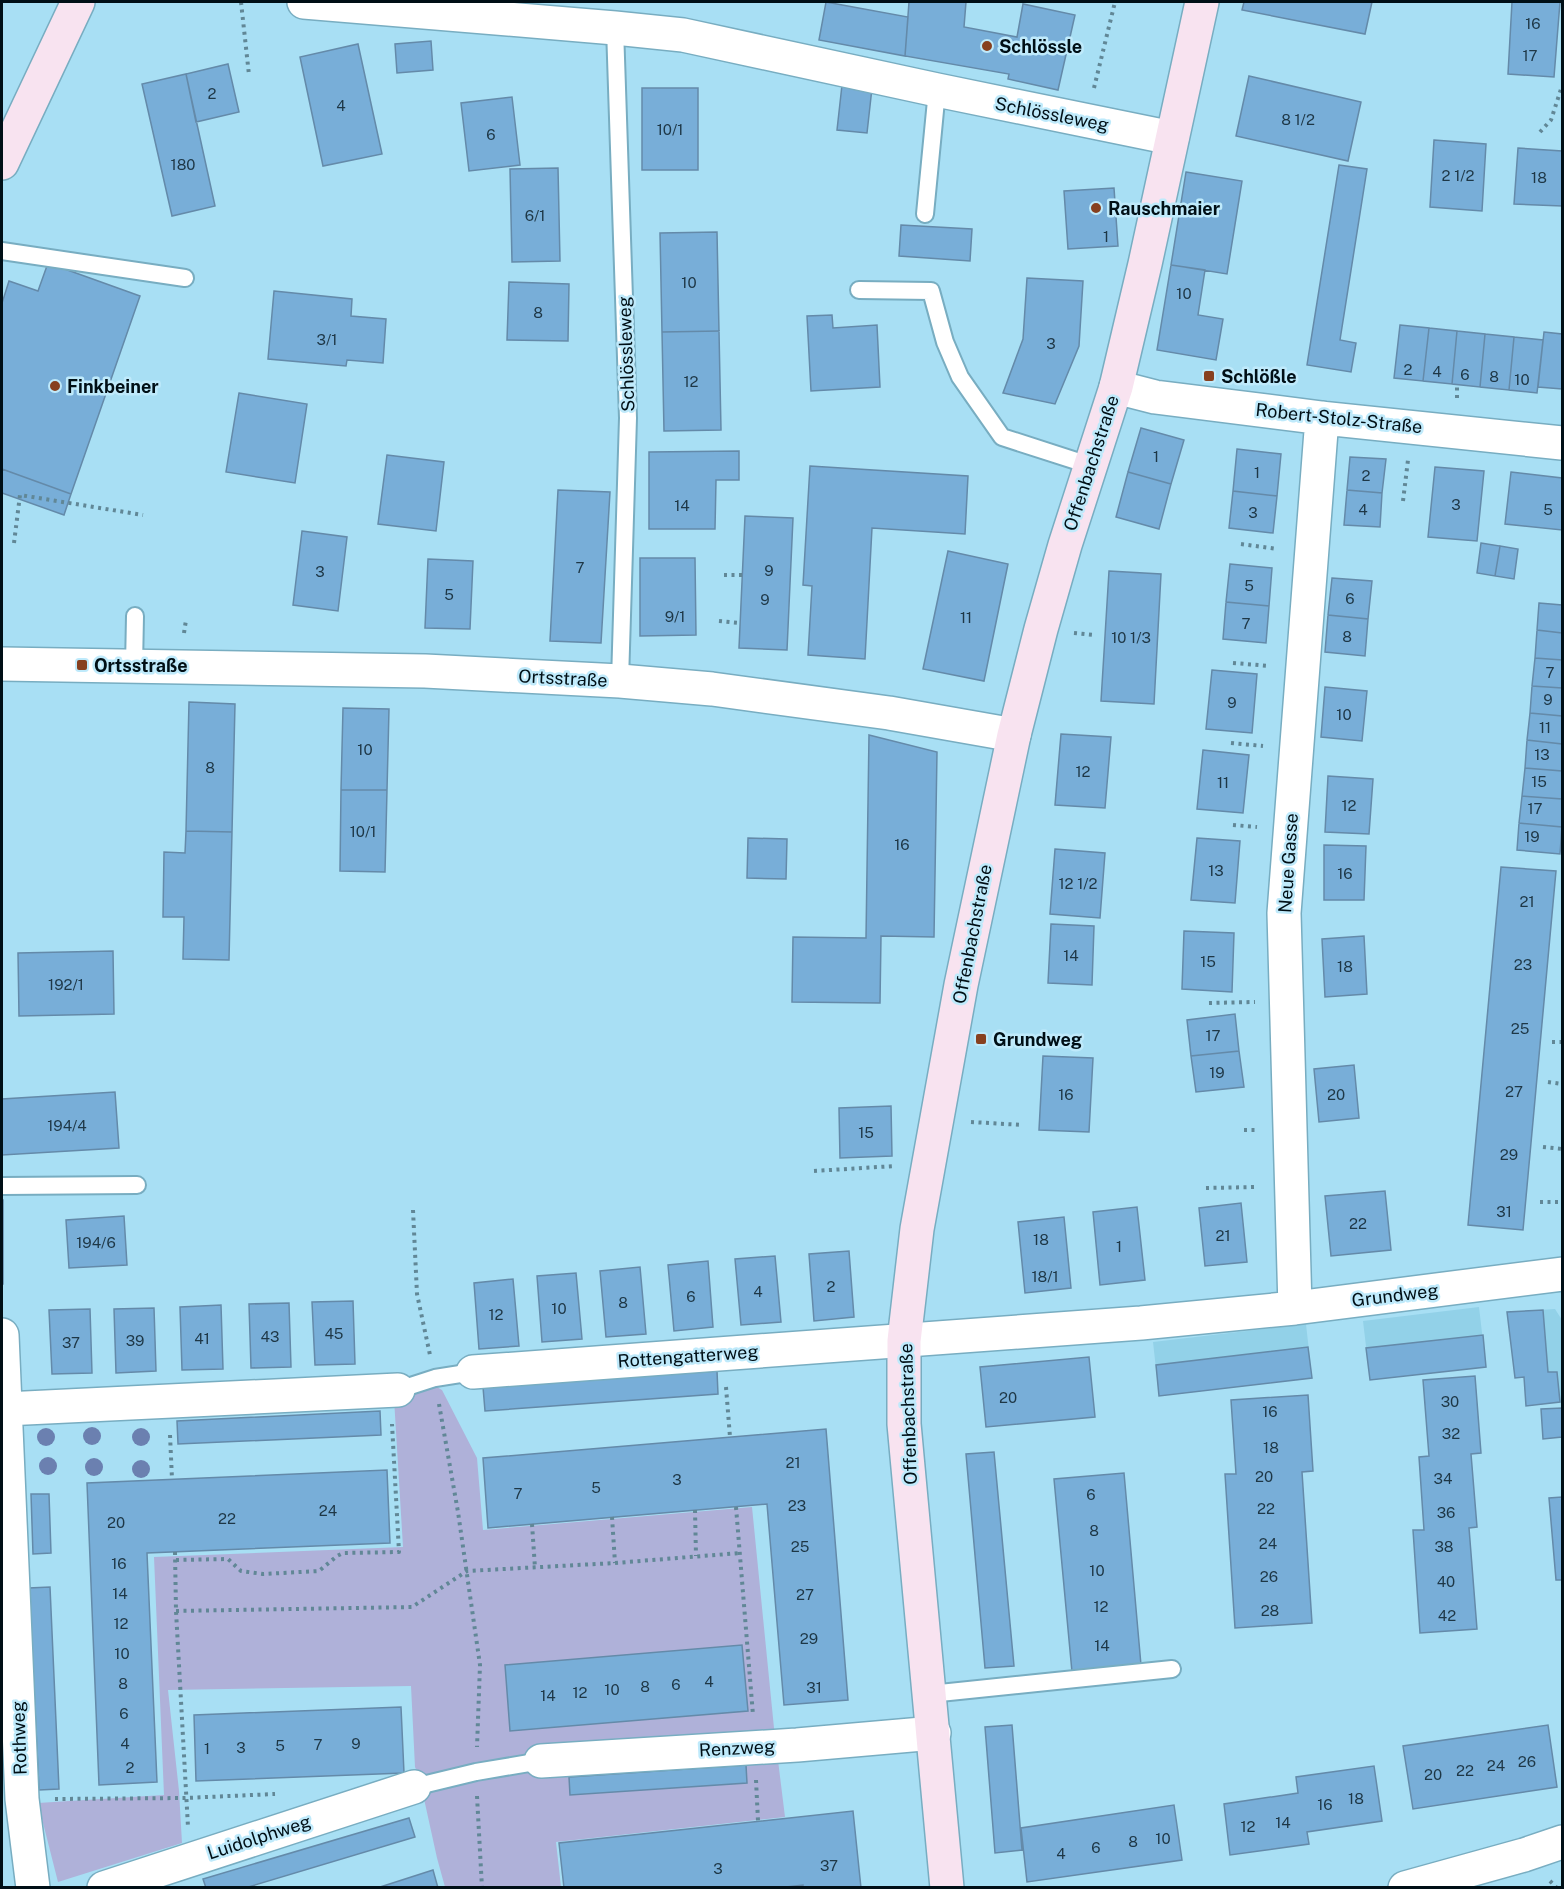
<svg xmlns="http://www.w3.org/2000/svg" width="1564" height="1889" viewBox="0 0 1564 1889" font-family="'Public Sans',sans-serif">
<rect width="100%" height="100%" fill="#a8dff4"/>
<path fill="#92d1e8" d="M1479,1307L1486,1367L1370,1380L1363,1321Z
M1555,1309L1562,1320V1402L1526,1406L1524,1377L1515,1378L1507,1312Z
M1306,1324L1312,1378L1159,1396L1153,1342Z"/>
<path fill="#afb1d9" d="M421,1378L442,1390L477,1458L483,1530L752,1507L774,1728L785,1817L556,1842L561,1887H445L437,1858L419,1776L415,1767L411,1686L168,1690L179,1791L182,1843L58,1882L38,1803L164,1795L154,1557L403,1547L393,1382Z"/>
<path fill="#78aed8" stroke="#648aa9" stroke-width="1.5" d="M826,2L908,17L905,56L819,40Z
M909,2H966L964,27L1017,37L1023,4L1075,15L1058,90L1008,79L1009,74L905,56Z
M1244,2H1372L1365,34L1242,10Z
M1512,2H1560L1554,77L1508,74Z
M431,41L433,70L397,73L395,44Z
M358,44L382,154L323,166L300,57Z
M228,64L239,112L196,122L186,74Z
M186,74L215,206L172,216L142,84Z
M1249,76L1361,102L1348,161L1236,136Z
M842,85L872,88L867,133L837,130Z
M642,88H698V170H642Z
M512,97L520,165L469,171L461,103Z
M1434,140L1486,144L1482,211L1430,207Z
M1518,148L1562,151V206L1514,204Z
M1339,165L1367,169L1340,340L1356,343L1351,372L1307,365Z
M558,168L560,261L512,262L510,169Z
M1186,172L1242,181L1227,274L1171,265Z
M1114,188L1118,246L1068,249L1064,191Z
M901,225L972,229L970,261L899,256Z
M717,232L719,331L662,332L660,233Z
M48,263L140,296L71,494L2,469V303L9,281L38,291Z
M1171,265L1205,270L1198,315L1223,319L1216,360L1157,350Z
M1027,278L1083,281L1079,346L1055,404L1003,393L1023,339Z
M509,282L569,284L568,341L507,340Z
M274,291L352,299L351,316L386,319L383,363L347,360L346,366L268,359Z
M832,315L833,328L877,325L880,387L811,391L807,316Z
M1400,325L1429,328L1423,381L1394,378Z
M1429,328L1457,331L1452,384L1423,381Z
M719,331L721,430L664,431L662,332Z
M1457,331L1485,334L1480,387L1452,384Z
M1544,332L1562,334V389L1538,387Z
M1485,334L1514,337L1509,390L1480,387Z
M1514,337L1543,340L1537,393L1509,390Z
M239,393L307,404L295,483L226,472Z
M1141,428L1184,440L1171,484L1128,472Z
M1237,449L1281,454L1277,496L1233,491Z
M739,451V480H716L715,529H649V452Z
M387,455L444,462L436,531L378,524Z
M1350,457L1386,459L1382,493L1347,490Z
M810,466L968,476L965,534L872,528L865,659L808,655L812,586L803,585Z
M1435,467L1484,471L1477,541L1428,537Z
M2,469L71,494L64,515L2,493Z
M1128,472L1171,484L1159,529L1116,517Z
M1511,472L1562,478V530L1505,524Z
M558,490L610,492L601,643L550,641Z
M1347,490L1382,493L1380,527L1344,525Z
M1233,491L1277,496L1273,533L1229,528Z
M745,516L793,518L787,650L739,648Z
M302,531L347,537L338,611L293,605Z
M1481,543L1500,546L1495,576L1477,573Z
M1500,546L1518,549L1514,579L1495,576Z
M948,551L1008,564L984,681L923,669Z
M640,558H695L696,635L640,636Z
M428,559L473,561L470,629L425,628Z
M1230,564L1272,568L1269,606L1226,602Z
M1109,571L1161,574L1154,704L1101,701Z
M1332,578L1372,581L1368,619L1328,615Z
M1226,602L1269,606L1266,643L1223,639Z
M1539,603L1562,605V633L1537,630Z
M1328,615L1368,619L1365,656L1325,652Z
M1537,630L1562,633V660L1535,658Z
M1535,658L1562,660V688L1532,686Z
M1212,670L1257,674L1252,733L1206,729Z
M1532,686L1562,688V716L1530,713Z
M1325,687L1367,691L1362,741L1321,737Z
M189,702L235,704L232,832L186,831Z
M343,708L389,709L387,790H341Z
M1530,713L1562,716V744L1527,740Z
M1061,734L1111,737L1105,808L1055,805Z
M869,735L937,752L934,937L881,936L880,1003L792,1002L793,937L866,938Z
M1527,740L1562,744V771L1525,768Z
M1203,750L1249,755L1243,813L1197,809Z
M1525,768L1562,771V799L1522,796Z
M1328,776L1373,779L1369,834L1325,832Z
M341,790H387L385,872L340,871Z
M1522,796L1562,799V827L1519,823Z
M1519,823L1562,827L1560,854L1517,850Z
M186,831L232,832L229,960L183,959L184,917H163L164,852L185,853Z
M748,838L787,839L786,879L747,878Z
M1197,838L1240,841L1235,903L1191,900Z
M1324,845L1366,846L1364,900H1324Z
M1055,849L1105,853L1100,918L1050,914Z
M1501,867L1556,871L1523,1230L1468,1225Z
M1051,924L1094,926L1092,985L1048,983Z
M1184,931L1234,933L1232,992L1182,989Z
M1364,936L1367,994L1325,997L1322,939Z
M113,951L114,1014L19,1016L18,953Z
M1235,1014L1239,1051L1191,1056L1187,1020Z
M1239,1051L1244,1087L1196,1092L1191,1056Z
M1043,1056L1093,1058L1089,1132L1039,1130Z
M1354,1065L1359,1118L1319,1122L1314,1069Z
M115,1092L119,1148L2,1155V1099Z
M891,1106L892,1156L840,1158L839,1108Z
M1385,1191L1391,1250L1331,1256L1325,1196Z
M2,1200H3V1284H2Z
M1241,1203L1247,1262L1205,1266L1199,1208Z
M1137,1207L1145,1280L1100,1285L1093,1212Z
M124,1216L127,1265L69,1268L66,1220Z
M1064,1217L1071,1288L1025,1293L1018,1222Z
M849,1251L854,1317L814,1321L809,1254Z
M775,1256L781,1322L741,1325L735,1259Z
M708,1261L713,1327L674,1331L668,1265Z
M640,1267L646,1334L606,1337L600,1271Z
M576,1273L582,1339L542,1342L537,1276Z
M513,1279L519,1346L479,1349L474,1283Z
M353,1301L355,1364L315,1365L312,1302Z
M289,1303L291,1367L251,1368L249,1304Z
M221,1305L223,1369L182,1370L180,1307Z
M154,1308L156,1371L116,1373L114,1309Z
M90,1309L92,1373L52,1374L49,1310Z
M1543,1310L1548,1372H1557L1560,1402L1526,1406L1524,1377L1515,1378L1507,1312Z
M1483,1335L1486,1367L1370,1380L1366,1348Z
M1308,1347L1312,1378L1159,1396L1156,1365Z
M1089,1357L1095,1417L986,1427L980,1367Z
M717,1371L718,1394L485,1411L483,1387Z
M1475,1376L1481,1453L1471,1454L1477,1527L1469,1528L1477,1629L1420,1633L1413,1530H1424L1419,1457L1429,1456L1423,1380Z
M1308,1395L1313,1471L1302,1472L1312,1623L1235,1628L1225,1474H1236L1231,1400Z
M1562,1408V1437L1543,1439L1541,1409Z
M380,1411L381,1435L178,1444L177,1421Z
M826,1429L848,1700L784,1705L767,1504L488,1528L483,1458Z
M994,1452L1014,1666L985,1668L966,1454Z
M387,1470L390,1543L147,1553L157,1782L99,1785L87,1483Z
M1124,1473L1141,1665L1072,1672L1054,1479Z
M31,1494H49L51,1553L33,1554Z
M1562,1497V1580H1556L1549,1498Z
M50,1587L59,1789L39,1790L29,1588Z
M742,1645L748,1711L510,1731L505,1665Z
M401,1707L404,1773L196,1781L194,1715Z
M1012,1725L1022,1850L995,1853L985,1727Z
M1548,1725L1557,1787L1413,1809L1403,1746Z
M746,1765L747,1783L570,1795L569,1777Z
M1374,1766L1382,1821L1307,1832L1309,1844L1230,1855L1224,1804L1298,1793L1296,1777Z
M1174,1805L1182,1860L1027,1882L1021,1828Z
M853,1811L861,1888H803V1885L777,1888H564L559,1843Z
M409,1818L415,1837L245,1888H206L203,1879Z
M433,1870L438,1888H377Z"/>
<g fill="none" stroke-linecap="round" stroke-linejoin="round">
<g stroke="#78adc1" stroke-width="20">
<path id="lane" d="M615,28L628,418L620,681
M925,214L937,90
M2,251L185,278
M859,290L931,291L945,342L960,377L1002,437L1092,466
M134,666L135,616
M2,1186L137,1185
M398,1390L435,1378L473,1372
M930,1694L1172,1669
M414,1787L476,1772L541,1761"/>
</g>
<g stroke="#78adc1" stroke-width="36">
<path id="street" d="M304,2L615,28L683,35L937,90L1172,138
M1116,387L1155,397L1322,418L1562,443
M2,664L425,671L620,681L712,689L889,713L1014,735
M1295,1308L1284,913L1322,418
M2,1335L22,1799L33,1888
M473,1372L1141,1323L1295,1308L1562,1274
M5,1409L398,1390
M541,1761L797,1745L934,1733
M104,1888L414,1787
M1405,1888L1524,1855L1562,1842"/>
</g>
<g stroke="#78adc1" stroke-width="36">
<path id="secondary" d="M2,163L78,2
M947,1888L904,1424V1341L917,1229L961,985L1014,735L1041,629L1065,545L1116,387L1145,264L1202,2"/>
</g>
<path stroke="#618796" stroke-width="4" stroke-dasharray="3 4.5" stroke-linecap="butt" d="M241,2L249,75
M1094,88L1115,2
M1540,132L1551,120L1562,86
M1457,398V386
M1403,501L1408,460
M14,543L20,495L143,515
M1241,544L1278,549
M724,575H742
M719,621L740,623
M184,633L186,620
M1074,633L1095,635
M1233,663L1270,666
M1231,743L1263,746
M1233,825L1257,827
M1209,1003L1255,1002
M1552,1042H1562
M1548,1082L1562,1084
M971,1122L1023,1125
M1244,1130H1256
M1543,1147L1562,1149
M814,1171L895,1166
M1206,1188L1257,1187
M1540,1202H1562
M413,1210L417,1294L430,1355
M726,1387L730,1437
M439,1404L458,1512L480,1665L477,1747
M170,1435L172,1479
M736,1507L753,1715
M695,1510L696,1556
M612,1517L615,1563
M532,1524L535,1568
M175,1552L176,1611L188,1827
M176,1560L228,1559L241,1571L263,1574L319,1571L337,1556L343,1553L399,1552L392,1424
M176,1611L412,1607L467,1571L615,1563L740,1553
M756,1780L758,1821
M477,1796L482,1888
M55,1799L185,1798L275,1794
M1550,1881L1557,1888
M1182,1886V1888"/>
<use href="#lane" stroke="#fff" stroke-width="16"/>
<use href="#street" stroke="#fff" stroke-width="33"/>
<use href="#secondary" stroke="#f8e3f0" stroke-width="33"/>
</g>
<g fill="#6b80b0">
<circle cx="92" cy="1436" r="9"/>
<circle cx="46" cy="1437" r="9"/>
<circle cx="141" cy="1437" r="9"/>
<circle cx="48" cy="1466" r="9"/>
<circle cx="94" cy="1467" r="9"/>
<circle cx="141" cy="1469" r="9"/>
</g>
<g fill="#87401f" stroke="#bfeafb" stroke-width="2">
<circle cx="987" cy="46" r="6"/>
<circle cx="1096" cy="208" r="6"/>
<rect x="1203" y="370" width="12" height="12" rx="3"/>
<circle cx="55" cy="386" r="6"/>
<rect x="76" y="659" width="12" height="12" rx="3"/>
<rect x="975" y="1033" width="12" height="12" rx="3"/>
</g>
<g text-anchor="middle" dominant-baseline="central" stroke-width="5" stroke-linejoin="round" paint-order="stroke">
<g font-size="15" fill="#1e3746">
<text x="1533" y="23">16</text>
<text x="1530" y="55">17</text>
<text x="212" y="93">2</text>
<text x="341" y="105">4</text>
<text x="1298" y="119">8 1/2</text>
<text x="670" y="129">10/1</text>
<text x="491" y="134">6</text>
<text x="183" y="164">180</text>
<text x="1458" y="175">2 1/2</text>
<text x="1539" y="177">18</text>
<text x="535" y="215">6/1</text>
<text x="1106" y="236">1</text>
<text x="689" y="282">10</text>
<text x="1184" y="293">10</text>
<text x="538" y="312">8</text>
<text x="327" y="339">3/1</text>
<text x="1051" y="343">3</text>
<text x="1408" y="369">2</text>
<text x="1437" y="371">4</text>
<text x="1465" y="374">6</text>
<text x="1494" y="376">8</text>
<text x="1522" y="379">10</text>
<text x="691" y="381">12</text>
<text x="1156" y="456">1</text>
<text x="1257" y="472">1</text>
<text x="1366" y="475">2</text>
<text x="1456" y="504">3</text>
<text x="682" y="505">14</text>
<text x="1363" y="509">4</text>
<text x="1548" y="509">5</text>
<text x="1253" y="512">3</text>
<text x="580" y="567">7</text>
<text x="769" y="570">9</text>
<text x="320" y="571">3</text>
<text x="1249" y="585">5</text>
<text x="449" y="594">5</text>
<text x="1350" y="598">6</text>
<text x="765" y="599">9</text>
<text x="675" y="616">9/1</text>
<text x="966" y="617">11</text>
<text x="1246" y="623">7</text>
<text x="1347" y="636">8</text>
<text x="1131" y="637">10 1/3</text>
<text x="1550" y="672">7</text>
<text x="1548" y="699">9</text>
<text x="1232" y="702">9</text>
<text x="1344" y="714">10</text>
<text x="1545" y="727">11</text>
<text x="365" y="749">10</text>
<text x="1542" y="754">13</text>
<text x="210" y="767">8</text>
<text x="1083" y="771">12</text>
<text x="1539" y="781">15</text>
<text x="1223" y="782">11</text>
<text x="1349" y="805">12</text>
<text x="1535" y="808">17</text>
<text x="363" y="831">10/1</text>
<text x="1532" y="836">19</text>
<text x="902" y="844">16</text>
<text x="1216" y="870">13</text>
<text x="1345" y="873">16</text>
<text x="1078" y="883">12 1/2</text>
<text x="1527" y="901">21</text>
<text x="1071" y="955">14</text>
<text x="1208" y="961">15</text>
<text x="1523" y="964">23</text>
<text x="1345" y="966">18</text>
<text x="66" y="984">192/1</text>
<text x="1520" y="1028">25</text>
<text x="1213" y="1035">17</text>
<text x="1217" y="1072">19</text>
<text x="1514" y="1091">27</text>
<text x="1066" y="1094">16</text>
<text x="1336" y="1094">20</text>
<text x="67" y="1125">194/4</text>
<text x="866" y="1132">15</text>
<text x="1509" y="1154">29</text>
<text x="1504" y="1211">31</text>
<text x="1358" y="1223">22</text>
<text x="1223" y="1235">21</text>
<text x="1041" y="1239">18</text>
<text x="96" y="1242">194/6</text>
<text x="1119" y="1246">1</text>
<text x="1045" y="1276">18/1</text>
<text x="831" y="1286">2</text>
<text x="758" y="1291">4</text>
<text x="691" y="1296">6</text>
<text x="623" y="1302">8</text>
<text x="559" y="1308">10</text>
<text x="496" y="1314">12</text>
<text x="334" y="1333">45</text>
<text x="270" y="1336">43</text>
<text x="202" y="1338">41</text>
<text x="135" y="1340">39</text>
<text x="71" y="1342">37</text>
<text x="1008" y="1397">20</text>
<text x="1450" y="1401">30</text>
<text x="1270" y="1411">16</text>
<text x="1451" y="1433">32</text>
<text x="1271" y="1447">18</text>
<text x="793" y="1462">21</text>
<text x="1264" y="1476">20</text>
<text x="1443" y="1478">34</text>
<text x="677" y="1479">3</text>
<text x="596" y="1487">5</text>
<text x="518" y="1493">7</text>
<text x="1091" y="1494">6</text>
<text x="797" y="1505">23</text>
<text x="1266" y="1508">22</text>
<text x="328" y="1510">24</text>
<text x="1446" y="1512">36</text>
<text x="227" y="1518">22</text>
<text x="116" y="1522">20</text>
<text x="1094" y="1530">8</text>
<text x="1268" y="1543">24</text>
<text x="800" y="1546">25</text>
<text x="1444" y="1546">38</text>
<text x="119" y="1563">16</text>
<text x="1097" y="1570">10</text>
<text x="1269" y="1576">26</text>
<text x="1446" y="1581">40</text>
<text x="120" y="1593">14</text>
<text x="805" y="1594">27</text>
<text x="1101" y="1606">12</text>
<text x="1270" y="1610">28</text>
<text x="1447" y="1615">42</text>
<text x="121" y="1623">12</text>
<text x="809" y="1638">29</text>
<text x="1102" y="1645">14</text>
<text x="122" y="1653">10</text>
<text x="709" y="1681">4</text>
<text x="123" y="1683">8</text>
<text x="676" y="1684">6</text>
<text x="645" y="1686">8</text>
<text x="814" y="1687">31</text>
<text x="612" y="1689">10</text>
<text x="580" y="1692">12</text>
<text x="548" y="1695">14</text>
<text x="124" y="1713">6</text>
<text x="125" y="1743">4</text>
<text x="356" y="1743">9</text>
<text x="318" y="1744">7</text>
<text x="280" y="1745">5</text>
<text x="241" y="1747">3</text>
<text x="207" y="1748">1</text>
<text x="1527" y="1761">26</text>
<text x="1496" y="1765">24</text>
<text x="130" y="1767">2</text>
<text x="1465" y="1770">22</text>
<text x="1433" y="1774">20</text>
<text x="1356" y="1798">18</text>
<text x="1325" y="1804">16</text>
<text x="1283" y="1822">14</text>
<text x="1248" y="1826">12</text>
<text x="1163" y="1838">10</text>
<text x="1133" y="1841">8</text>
<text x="1096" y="1847">6</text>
<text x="1061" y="1853">4</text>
<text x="829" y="1865">37</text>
<text x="718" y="1868">3</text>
</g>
<g font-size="18" font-weight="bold" fill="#000f16" stroke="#bfeafb" text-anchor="start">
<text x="999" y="46">Schlössle</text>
<text x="1108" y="208">Rauschmaier</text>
<text x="1221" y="376">Schlößle</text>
<text x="67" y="386">Finkbeiner</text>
<text x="94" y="665">Ortsstraße</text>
<text x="993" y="1039">Grundweg</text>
</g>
<g font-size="18" fill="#000f16" stroke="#bfeafb">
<text transform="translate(1052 114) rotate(11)">Schlössleweg</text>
<text transform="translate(626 354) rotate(-92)">Schlössleweg</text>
<text transform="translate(1339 418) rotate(6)">Robert-Stolz-Straße</text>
<text transform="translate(1091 463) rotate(-72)">Offenbachstraße</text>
<text transform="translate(563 678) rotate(3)">Ortsstraße</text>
<text transform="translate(1288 863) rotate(-86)">Neue Gasse</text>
<text transform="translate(972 934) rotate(-79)">Offenbachstraße</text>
<text transform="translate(1395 1295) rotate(-7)">Grundweg</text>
<text transform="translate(688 1356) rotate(-4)">Rottengatterweg</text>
<text transform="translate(908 1414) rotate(-92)">Offenbachstraße</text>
<text transform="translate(19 1738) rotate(-92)">Rothweg</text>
<text transform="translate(737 1748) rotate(-3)">Renzweg</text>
<text transform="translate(259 1837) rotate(-18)">Luidolphweg</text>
</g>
</g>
<rect width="1564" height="1889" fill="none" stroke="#000f16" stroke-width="6"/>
</svg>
